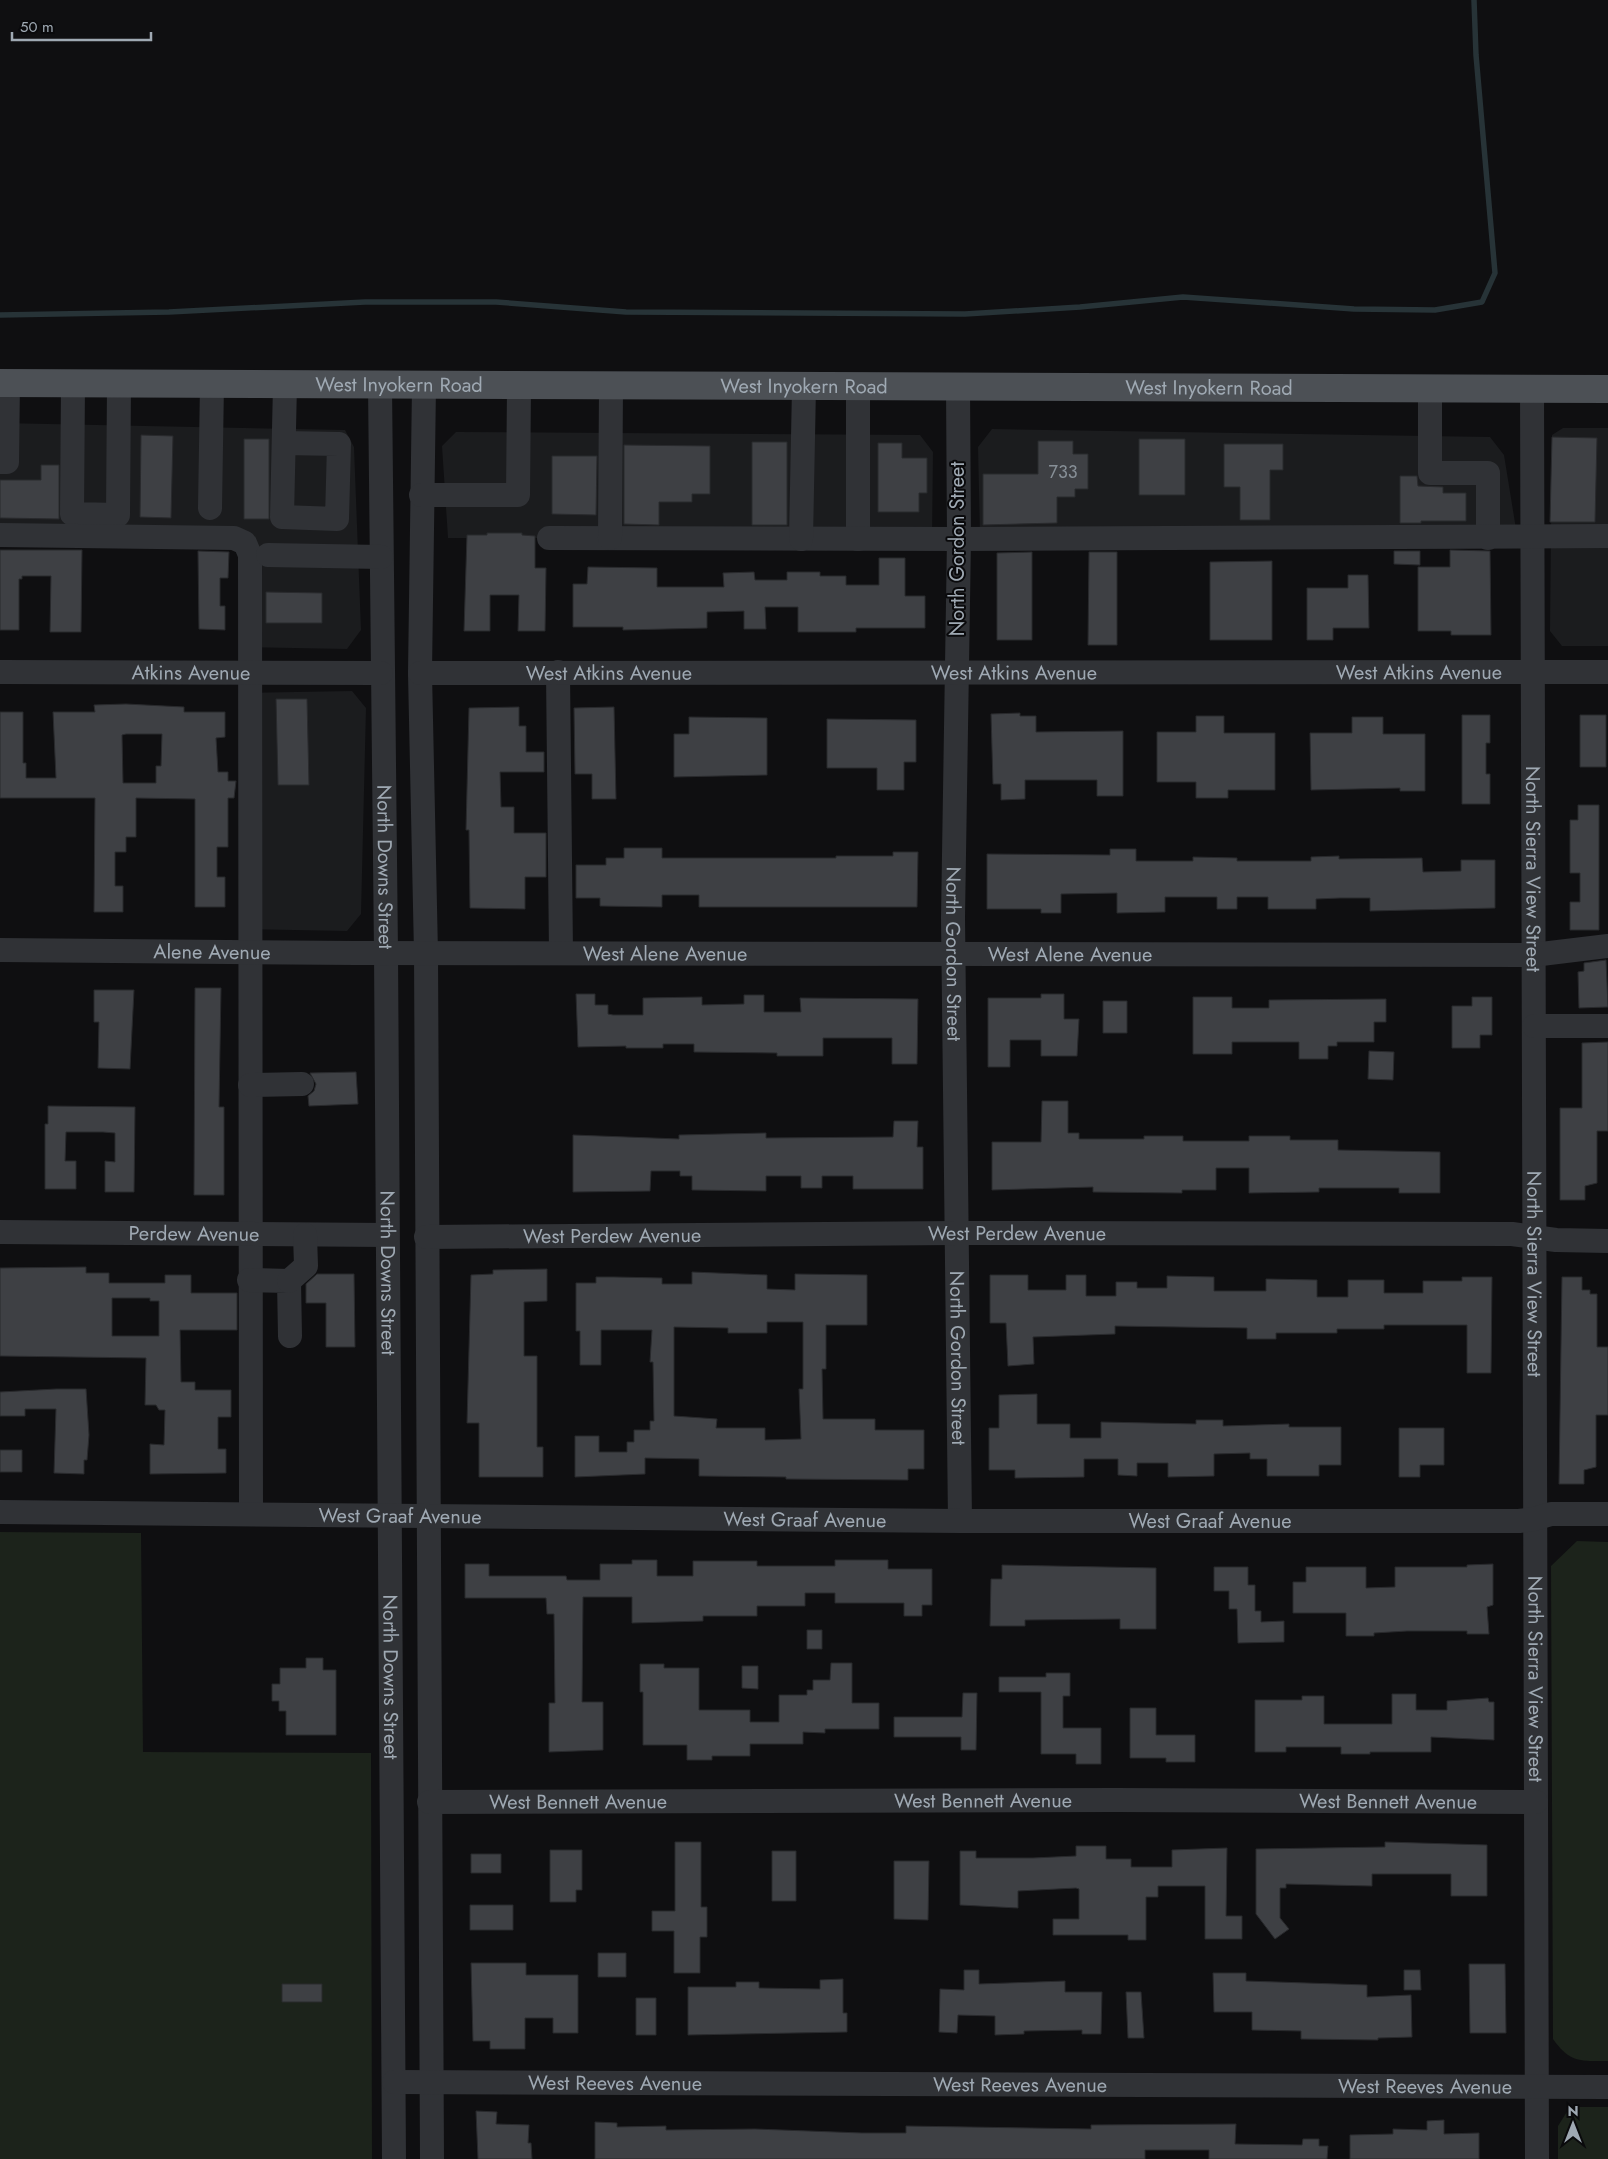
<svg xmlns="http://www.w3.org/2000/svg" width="1608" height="2159" viewBox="0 0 1608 2159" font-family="Jost,sans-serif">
<rect width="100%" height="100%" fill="#0f0f11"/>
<path fill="#1b1c1e" d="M0,423L345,430L354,447L361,630L347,649L245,647L250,533L0,529Z
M1563,428H1608V646H1562L1550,631L1552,435Z
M992,429L1490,437L1504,455L1517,535L980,534L978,447Z
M456,432L920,435L933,452L932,539L448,538L442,446Z
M352,691L366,708L361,914L347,931L244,929L247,693Z"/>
<path fill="#1c231b" d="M0,1532L141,1533L143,1752L371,1753L372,2159H0Z
M1577,1541L1608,1542V2061C1580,2061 1570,2063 1553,2039L1551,1566Z
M1570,2107H1608V2159H1558V2126Z"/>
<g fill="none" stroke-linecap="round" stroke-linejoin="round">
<path stroke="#273337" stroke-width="5.5" d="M0,315L169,312L365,302H496L626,312L965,314L1080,307L1183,297L1354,309L1435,310L1482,302L1495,273L1476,55L1474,0"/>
</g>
<path fill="#3e4044" stroke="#292a2d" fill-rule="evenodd" d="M141,435L173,436L171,518L140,517Z
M1552,437L1597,438L1595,522H1550Z
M244,439H269V519H244Z
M1139,439H1185V495H1139Z
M1038,441H1073V454H1088V489H1075V497H1057V523L983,525V474H1038Z
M752,442H787V525H752Z
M878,443H902V458H927V493H919V512H878Z
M1224,444H1283V470H1270V520H1240V487H1224Z
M624,445L710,446V494H692V502H659V525L624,524Z
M552,456H597L596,515L552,514Z
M41,465H59V519L0,518V480H41Z
M1400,476H1417L1418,486L1443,487V493H1466V521H1421V523H1400Z
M487,533H522V535L535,536V568H546L545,631H518L519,595H490V631H464L467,535H487Z
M0,550H82L81,632H50L51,576H22V579H19V630H0Z
M1450,550L1490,551L1491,635H1451V631H1418V567H1450Z
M198,551L229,552L228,578H220V606H225V630L199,629Z
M1394,551H1420V565L1394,564Z
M1032,552V640H997V553Z
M1089,552H1117V645H1088Z
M879,558H905V596H925V628H856V632H798V607H765L766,629H744V611L707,612V628L623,630V627H573V584H587L588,567L657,568V587H724L723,573L754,572L755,580H787V572H820V576H846V585H879Z
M1272,561V640H1210V562Z
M1348,575H1368L1369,628H1333V640H1307V588H1348Z
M266,592L322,593V623H266Z
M276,699H307L309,785H278Z
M126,704L184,707V712H225V737L216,738L218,772H228V781H236L234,798H228V847H217V877H225V907H195V799L136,798V837H126V852H115V886H123V912H94L95,798H0V712H23V763H26V778H56L53,712H95L94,705ZM126,734H162L161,766H156V783H123L122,735Z
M519,707V726H526V752H544V772H500L501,807H514V833H546V877H525V909L470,908L469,830H466L469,708Z
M614,707L616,799H592V774H575L574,708Z
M1020,713V716H1036V732L1123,731V796H1097V780H1025V799L1001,800V784H993L991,714Z
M1462,715H1490V743H1486V774H1490V804H1462Z
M1580,715H1606V767H1580Z
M1196,716H1224V733H1275V790H1228V798H1196V782H1157V732H1196Z
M689,717L767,718V775L674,777V734H689Z
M1352,717H1383V734H1425V791H1400V788L1311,790L1310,733H1352Z
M827,719L916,720V762H904V790H877V768H827Z
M1578,805H1599V930H1570V902H1580V873H1570V820H1578Z
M624,848H662V858H836V856H893V852H918L917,907H699V895H662V907L600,906V898H576V865H606V858H624Z
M1110,849H1136V861H1193V857L1237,858V861H1311V857L1339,856V859L1422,858L1423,872L1461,871V860H1495V908L1370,911V898H1340L1316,899V909H1268V897H1237V909H1217V897H1165V912L1117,913V893L1061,894V913H1041V909H987V854L1110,855Z
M1606,960L1608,1007L1579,1008L1578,972L1584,971V963Z
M195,988H221L219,1107H224V1195H194Z
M94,990H134L130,1069L98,1068L99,1022H94Z
M576,994H595V1005H608V1014L613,1015H643V998L702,997V1005L744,1004V995H764V1012H801L800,998L918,999L917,1064H892V1038H823V1056H777V1053L694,1052V1044H663V1048H626V1046L578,1047Z
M1041,994H1064V1019H1079L1077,1056H1041V1040H1010V1067H988V998H1041Z
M1193,997H1232V1008H1269V1000L1386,999V1022H1374V1042H1337V1046H1328V1059H1299V1042H1232V1054H1193Z
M1472,997H1492V1035H1480V1048H1452V1006H1472Z
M1103,1001H1127V1033H1103Z
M1608,1042V1131H1597V1183L1585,1186V1200H1560V1108H1582V1043Z
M1369,1051L1394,1052L1393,1080L1368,1079Z
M356,1072L358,1104L309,1106L308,1096L314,1091L316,1084L310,1073Z
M1042,1101H1068V1133H1079V1139H1144V1136H1183V1141H1249V1136H1290V1140H1338V1150L1440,1152V1193H1399V1188H1319V1192L1249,1193V1168H1216V1190H1182V1193L1093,1192V1187L992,1190V1142H1041Z
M48,1106L135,1107L134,1192H105V1161L115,1162V1133L103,1132H66L65,1161H76V1189H45V1124H48Z
M894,1121H918L917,1147H923V1189H853V1176H822V1188H801V1176H766V1191L692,1190V1176H680V1171H651L650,1191L573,1192V1135L679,1139V1135L766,1133V1138L893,1137Z
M86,1267V1273H109V1283H165V1275H191V1293H237V1330H180L181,1382H195V1390H231V1417H218V1449H226V1473L150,1474V1444L164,1445L165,1410H159L156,1405H145L146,1358L0,1356V1268ZM112,1298H150V1301H159V1336H112Z
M547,1269V1301L524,1302V1356H537V1447H543V1477H479V1423H467L471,1275L493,1274V1270Z
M692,1272L767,1275V1289L795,1290V1274L867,1275V1325H826V1369H822L823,1419H875V1430H924V1469H908V1480L786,1479V1477L699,1476V1459L645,1458V1474L575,1477V1436H599V1452H627V1442H634V1430H650V1421H654L653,1362H650L652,1330H601V1365H580V1331H576V1283H596V1277H614L662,1278V1284H692ZM767,1322H803V1389H799L801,1439L765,1440V1428H716L717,1419L674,1416V1327L728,1328V1333H767Z
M317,1274H354L355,1347H326V1303H306V1284Z
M990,1275H1028V1290H1066V1275H1086V1296H1116V1282H1137V1288H1167V1276L1214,1277V1291H1266V1279L1317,1280V1297H1348V1280H1384V1293H1423V1281H1462V1277H1492L1491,1373H1467V1325H1384V1329H1337V1333H1276V1339H1247V1328L1115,1326V1334L1033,1337L1034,1364L1008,1366L1006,1323H990Z
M1562,1277H1582V1290H1590V1294H1597V1347H1608V1415H1596V1467L1584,1470V1484H1559Z
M56,1389H86L89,1435L87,1460H84V1474L54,1473L56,1409H25V1416H0V1392Z
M1037,1394V1424H1070V1438H1101V1422L1196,1424V1420H1223V1426L1289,1424V1427H1341V1465H1319V1476H1267V1459H1250V1453L1214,1454V1476L1168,1477V1463H1137V1476L1118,1475V1459H1084V1477L1015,1478V1470H989V1428H999V1395Z
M1399,1428H1444V1465H1420V1477H1399Z
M0,1450H22V1472H0Z
M632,1560H657V1576H693V1561H757V1566H835V1560H888V1569H932V1605H922V1616H904V1603H835V1593H805V1606H757V1616H703V1621L632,1623V1597H583L582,1702H603V1750L549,1752V1703H555L554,1614H547L546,1598H465V1564H489V1576H566L567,1580H600V1564H632Z
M1493,1564V1605L1487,1607L1489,1634H1467V1631H1407L1374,1633V1636H1346V1613H1293V1582H1306V1567H1366V1588L1395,1587V1567H1467V1565Z
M1002,1565L1156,1568V1629H1120V1619L1025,1620V1626H990L991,1579H1002Z
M1214,1567H1248V1585H1255V1611H1261V1622L1284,1621V1642L1238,1643L1237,1609H1229V1591H1214Z
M807,1630H822V1649H807Z
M306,1658H323V1670H336V1735H286V1711H279V1701H272V1684H280V1668H306Z
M831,1663H852V1703H879V1729H825V1733L803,1732V1744H750V1756H712V1760H687V1745H643V1692H640V1664H664V1668H699V1710H750V1722H779V1695H807V1690H813V1680H830Z
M742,1666H758V1689L742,1688Z
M1046,1673H1070V1696H1063V1728H1101V1764H1076V1754H1041V1692H999V1677H1046Z
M963,1693H977L976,1750H961V1737H894V1717H962Z
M1392,1694H1416V1710H1447V1701L1488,1698L1489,1702H1494V1740L1431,1737V1752H1370V1754H1341V1747H1286V1752H1255V1700H1302V1696H1324V1724H1392Z
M1130,1708H1156V1735H1195V1762H1166V1758H1130Z
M675,1842H701V1907H707V1937H700V1973H674V1931H652V1911H675Z
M1385,1842L1487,1845V1896H1451V1874H1372V1886L1286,1884V1888H1280V1918L1289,1929L1275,1939L1256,1914V1849L1385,1847Z
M1076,1846H1106V1859H1131V1867H1172V1850L1227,1848L1226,1916H1242V1939H1205V1886H1158V1897H1146V1940H1128V1935H1053V1919H1079V1889L1076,1888L1018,1891V1908L960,1905V1851H976V1858H1033L1076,1856Z
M550,1850H582V1890H576V1902H550Z
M772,1851H796V1901H772Z
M471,1854H501V1873H471Z
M894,1861H929L928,1920L894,1919Z
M470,1905H513V1930H470Z
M598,1953H626V1977H598Z
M471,1963H526V1975H578V2033H553V2018H525V2049H490V2041H473Z
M1469,1964H1505L1506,2033H1470Z
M964,1970H979V1984L1065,1981V1992H1102L1101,2034H1082V2030L1024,2031V2034L995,2035V2016L958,2015L957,2033L939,2032L940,1989L964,1990Z
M1404,1970H1420L1421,1990H1404Z
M1213,1973H1246V1981L1367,1985V1997L1411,1995L1412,2037L1378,2038V2040L1301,2039V2031L1252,2030V2012H1214Z
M843,1979V2013H847V2032L688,2035V1987H736V1982H759V1988L820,1989V1980Z
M282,1984H322V2002H282Z
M1126,1992H1141L1144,2038H1128Z
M636,1998H656V2035H636Z
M476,2111L497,2112L496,2124L529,2125L528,2143H531L532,2159H478Z
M1444,2120V2134L1479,2133V2159H1350V2135L1393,2134V2129L1427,2130V2121Z
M595,2122L617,2123V2127L666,2126V2130L755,2129L862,2133H906V2126L1091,2129V2125L1236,2124L1235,2144L1302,2145L1303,2139H1319V2146H1328L1327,2159H1209V2150H1145V2159H595Z"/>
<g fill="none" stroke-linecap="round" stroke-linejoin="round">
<g stroke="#303236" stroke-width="24">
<path d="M73,384L72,514L118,515L119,384"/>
<path id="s1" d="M380,385L386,953L394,2159"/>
<path d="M424,386L420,673L426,953L432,2159"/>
<path id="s2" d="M958,386L959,539L953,918L960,1521"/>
<path d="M858,387V539"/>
<path d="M1430,389V473H1488V538"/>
<path id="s3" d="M1532,389L1537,2159"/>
<path d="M284,443L339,444L337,519L282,517L285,385"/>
<path d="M0,462H7L8,383"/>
<path d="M421,495H518L519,387"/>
<path d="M210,508L212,384"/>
<path d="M0,535L234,538L245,543L250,555L251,1513"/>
<path d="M549,538L959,539L1608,536"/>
<path d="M610,538L611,387"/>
<path d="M801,539L804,387"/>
<path d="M268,555L381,557"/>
<path id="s4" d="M0,672L381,673"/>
<path d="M558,672L561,953"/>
<path id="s5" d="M420,673L1608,672"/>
<path id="s6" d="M0,950L356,953L1533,955L1608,946"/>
<path d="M1534,1026H1608"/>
<path d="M250,1085L302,1084"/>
<path id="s7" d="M0,1232L387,1235"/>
<path id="s8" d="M426,1237L955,1233L1512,1234L1556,1240L1608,1241"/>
<path d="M249,1280L289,1281L290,1336"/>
<path d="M289,1281L306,1266L305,1235"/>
<path id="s9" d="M0,1512L960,1521H1519L1534,1519L1551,1514H1608"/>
<path id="s10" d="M429,1802L1116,1800L1536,1802"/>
<path id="s11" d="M394,2082L1608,2087"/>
</g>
<path stroke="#4c5055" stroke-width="28" id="s12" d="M0,383L1608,389"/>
</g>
<g text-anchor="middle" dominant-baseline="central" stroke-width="4" stroke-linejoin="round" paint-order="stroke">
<g font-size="18" fill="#878f97">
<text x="1063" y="472">733</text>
</g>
<g font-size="20" fill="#9fa9b3" stroke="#0a0a0c">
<text stroke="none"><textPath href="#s12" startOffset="399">West Inyokern Road</textPath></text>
<text stroke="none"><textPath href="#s12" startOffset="804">West Inyokern Road</textPath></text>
<text stroke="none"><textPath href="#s12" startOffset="1209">West Inyokern Road</textPath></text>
<text transform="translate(957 549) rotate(-90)">North Gordon Street</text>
<text stroke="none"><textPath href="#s5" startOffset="189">West Atkins Avenue</textPath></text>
<text stroke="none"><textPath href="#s5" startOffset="594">West Atkins Avenue</textPath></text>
<text stroke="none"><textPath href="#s5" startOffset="999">West Atkins Avenue</textPath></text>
<text stroke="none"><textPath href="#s4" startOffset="191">Atkins Avenue</textPath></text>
<text stroke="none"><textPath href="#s1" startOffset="482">North Downs Street</textPath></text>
<text stroke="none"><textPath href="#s3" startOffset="480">North Sierra View Street</textPath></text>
<text stroke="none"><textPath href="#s6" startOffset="212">Alene Avenue</textPath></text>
<text stroke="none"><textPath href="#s6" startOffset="665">West Alene Avenue</textPath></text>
<text stroke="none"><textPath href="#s6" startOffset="1070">West Alene Avenue</textPath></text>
<text stroke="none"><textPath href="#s2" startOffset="568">North Gordon Street</textPath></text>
<text stroke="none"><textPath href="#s7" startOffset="194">Perdew Avenue</textPath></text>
<text stroke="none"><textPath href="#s8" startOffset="591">West Perdew Avenue</textPath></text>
<text stroke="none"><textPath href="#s8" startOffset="186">West Perdew Avenue</textPath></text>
<text stroke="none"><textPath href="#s1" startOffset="888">North Downs Street</textPath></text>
<text stroke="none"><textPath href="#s3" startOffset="885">North Sierra View Street</textPath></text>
<text stroke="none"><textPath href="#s2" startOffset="972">North Gordon Street</textPath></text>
<text stroke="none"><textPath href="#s9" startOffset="400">West Graaf Avenue</textPath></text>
<text stroke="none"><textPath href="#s9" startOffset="805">West Graaf Avenue</textPath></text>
<text stroke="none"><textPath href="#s9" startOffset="1210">West Graaf Avenue</textPath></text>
<text stroke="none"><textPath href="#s1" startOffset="1292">North Downs Street</textPath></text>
<text stroke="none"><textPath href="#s3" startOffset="1290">North Sierra View Street</textPath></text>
<text stroke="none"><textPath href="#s10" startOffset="554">West Bennett Avenue</textPath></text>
<text stroke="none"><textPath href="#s10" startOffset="959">West Bennett Avenue</textPath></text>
<text stroke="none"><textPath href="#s10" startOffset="149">West Bennett Avenue</textPath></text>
<text stroke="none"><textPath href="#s11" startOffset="221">West Reeves Avenue</textPath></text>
<text stroke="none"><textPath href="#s11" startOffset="626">West Reeves Avenue</textPath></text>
<text stroke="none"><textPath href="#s11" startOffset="1031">West Reeves Avenue</textPath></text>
</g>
</g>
<g transform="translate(1573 2124)" stroke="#0a0a0c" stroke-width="4" paint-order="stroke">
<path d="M0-4L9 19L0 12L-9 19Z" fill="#9fa9b3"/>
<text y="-8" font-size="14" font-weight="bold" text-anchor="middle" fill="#9fa9b3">N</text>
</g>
<path d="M12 32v8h139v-8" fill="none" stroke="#9fa9b3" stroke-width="2.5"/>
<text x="20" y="32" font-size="15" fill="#9fa9b3" stroke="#0a0a0c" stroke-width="4" paint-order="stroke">50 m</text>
</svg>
